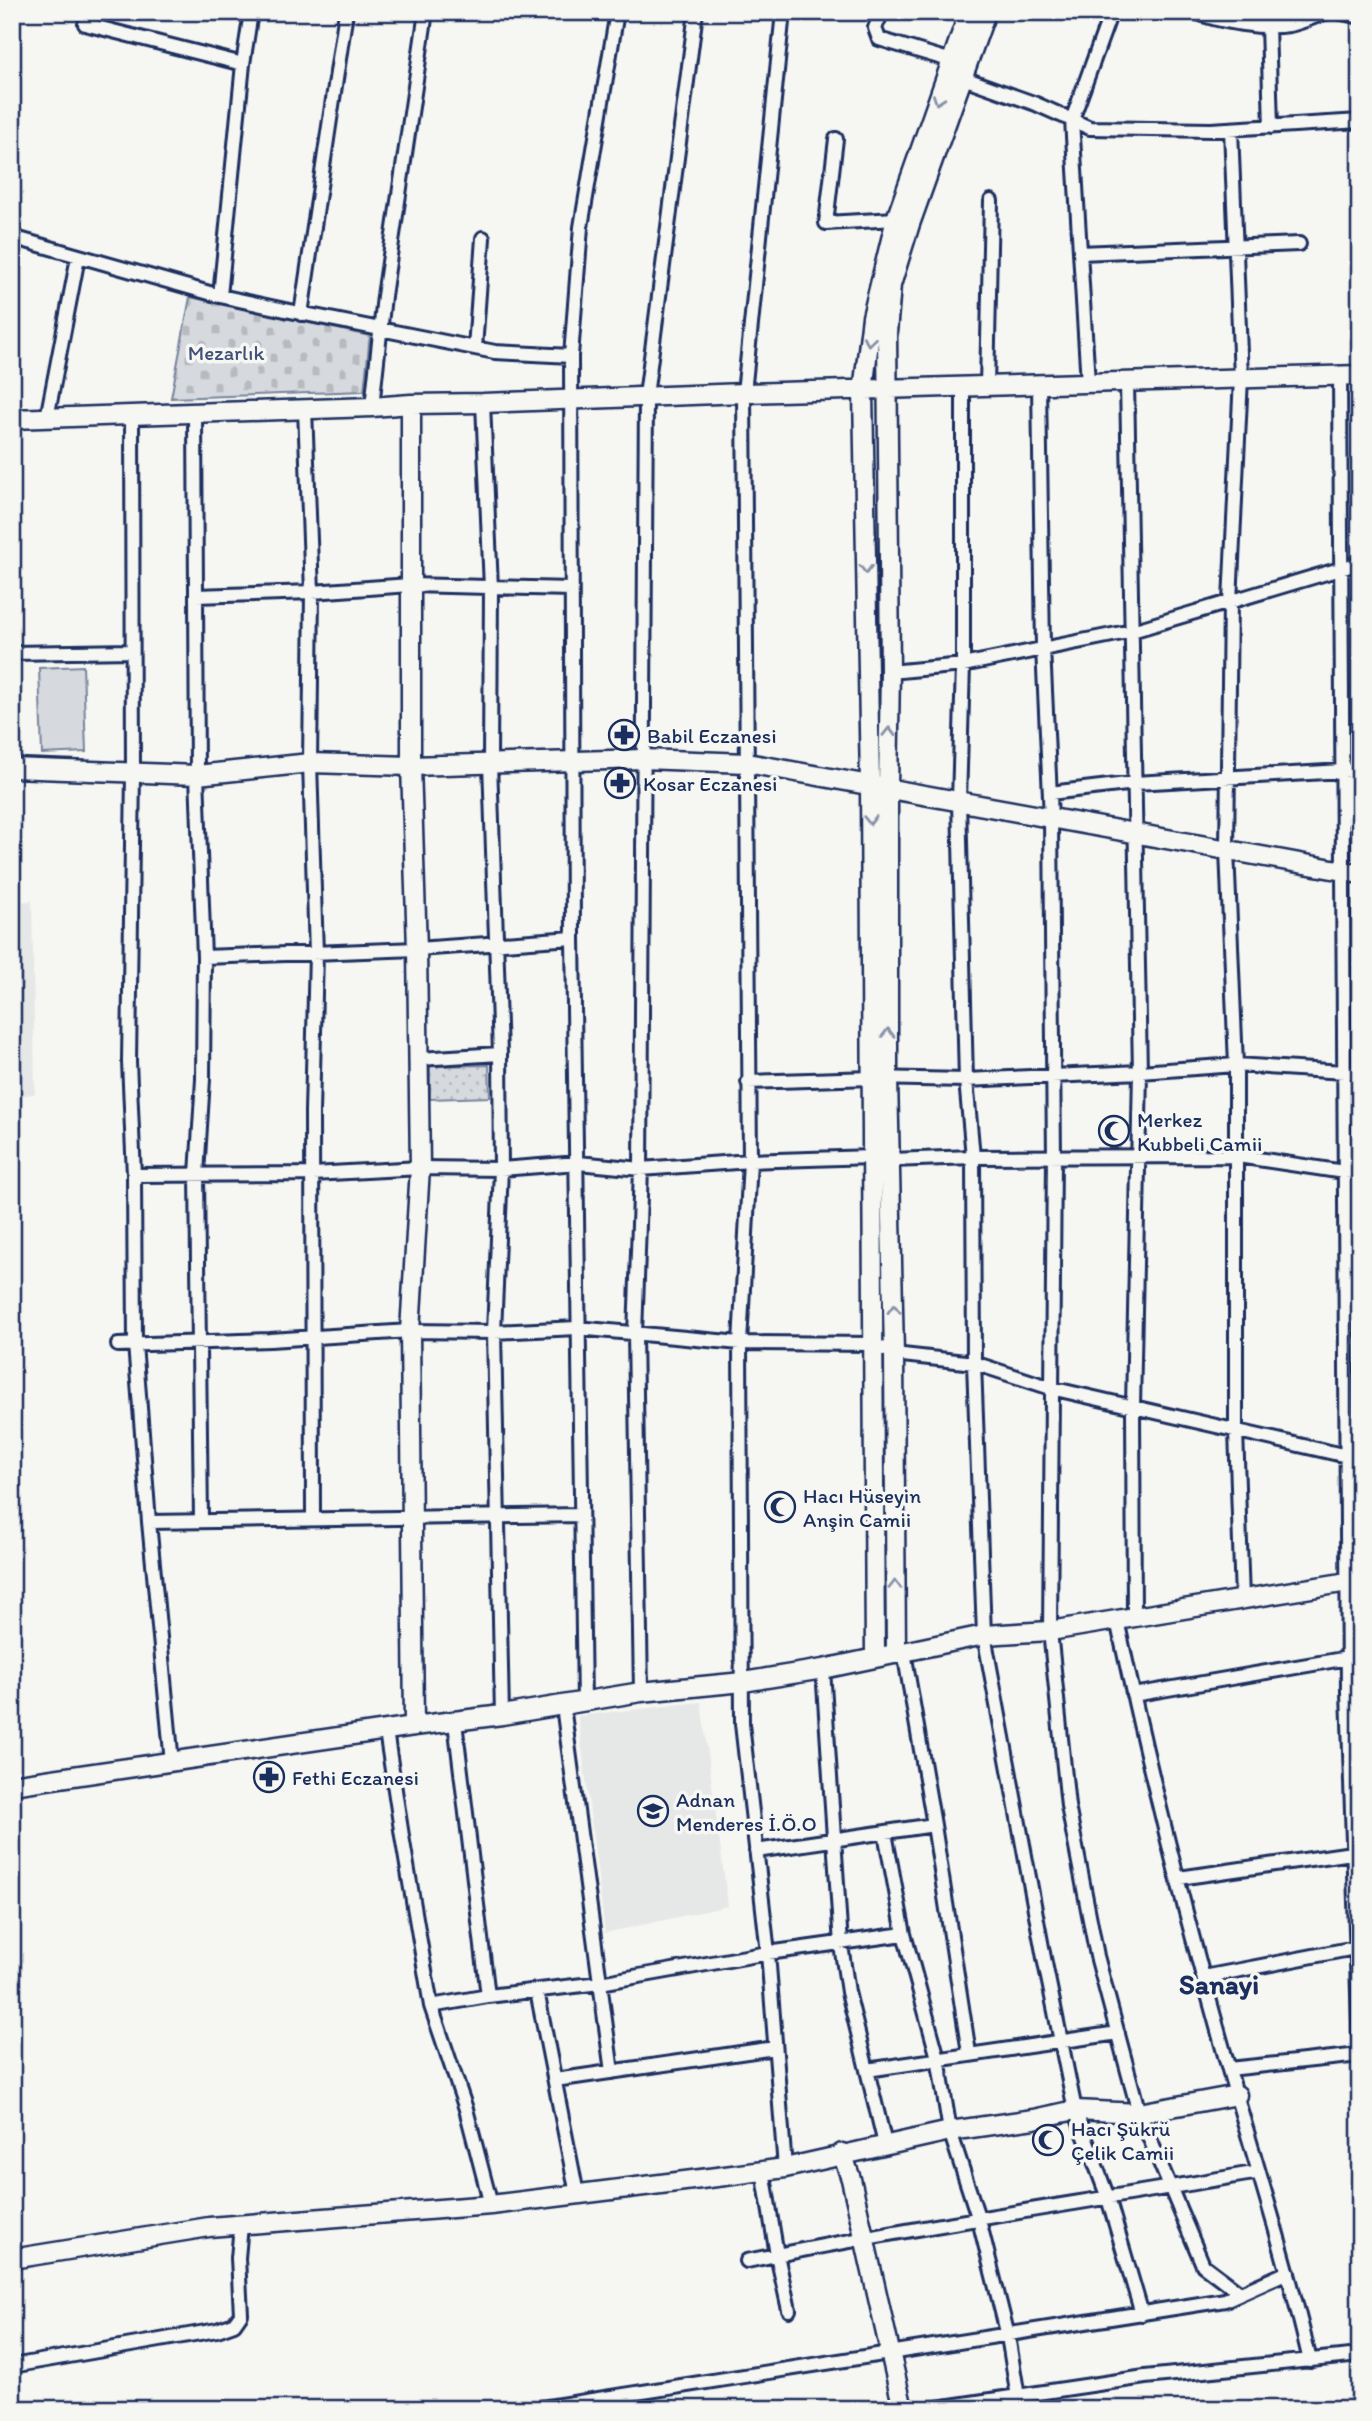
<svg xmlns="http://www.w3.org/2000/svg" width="1372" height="2421" viewBox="0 0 1372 2421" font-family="Itim,sans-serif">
<defs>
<pattern id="cemetery-stones" width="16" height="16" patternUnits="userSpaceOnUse" patternTransform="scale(1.75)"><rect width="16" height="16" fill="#d6d9dd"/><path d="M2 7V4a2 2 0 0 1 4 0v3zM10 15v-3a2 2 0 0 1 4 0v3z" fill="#b7bbc0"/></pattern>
<pattern id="park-dots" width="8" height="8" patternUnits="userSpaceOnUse" patternTransform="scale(1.75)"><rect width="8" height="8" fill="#d6d9dd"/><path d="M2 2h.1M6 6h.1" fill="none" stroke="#b7bbc0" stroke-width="1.8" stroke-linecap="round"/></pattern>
</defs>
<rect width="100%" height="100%" fill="#f6f6f2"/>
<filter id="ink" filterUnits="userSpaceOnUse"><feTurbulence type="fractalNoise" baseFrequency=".0143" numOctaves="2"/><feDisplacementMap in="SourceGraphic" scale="14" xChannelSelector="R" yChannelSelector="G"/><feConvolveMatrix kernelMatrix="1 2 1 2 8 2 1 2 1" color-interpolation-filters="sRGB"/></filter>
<g filter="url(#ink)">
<path fill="#e6e7e7" d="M32,901L35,1094L12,1096V902Z
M701,1702L728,1906L605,1933L578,1716Z"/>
<path fill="#d6d9dd" stroke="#78849e" stroke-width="2" d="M83,666L86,752L42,754L39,668Z"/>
<path fill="url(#cemetery-stones)" stroke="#78849e" stroke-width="2" d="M190,297L370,336L364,391L171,398Z"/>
<path fill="url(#park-dots)" stroke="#78849e" stroke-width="2" d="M489,1065L490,1097L430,1099V1066Z"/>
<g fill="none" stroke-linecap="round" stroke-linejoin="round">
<g stroke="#1b2f5e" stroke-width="18">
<path id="street" d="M783,12L744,393L750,1161L740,1343L742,1724L768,1953L785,2168
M882,12L875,28L879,39L952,61
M1195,12C1219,22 1263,29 1289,25C1301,23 1315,16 1327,12
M1338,12L1360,17
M85,24L243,64
M1268,25L1271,127
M955,75L1036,104L1090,128L1211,130L1360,121
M1231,129L1241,378L1230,601L1227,850L1236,1065V1431L1242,1599
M836,139L826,223L896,219
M12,237L220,296L285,310L495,352L571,356
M1080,253L1299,244
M220,296L243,64L251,12
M301,314L346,12
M475,348L483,238
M1340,375L1348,1692L1360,2052
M1127,382L1140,1072L1133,1407L1134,1617
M1088,383L1072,120L1111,12
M1039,385L1043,648L1051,818L1054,1158L1050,1631L1068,1806L1097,1956L1139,2113L1203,2265L1240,2293
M987,387L991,201
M963,388V665L959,801L966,1080L973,1157L974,1363L984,1635L1044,1958L1075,2110L1108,2198L1142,2314
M483,403L491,588L490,763L500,1054L501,1169L494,1332L502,1715
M372,407L384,296L426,12
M305,409L312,592L310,763L316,954L312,1112L313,1518
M195,413L197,775L204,957L203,1079L197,1174L201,1521
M132,415L133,772L129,1062L134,1175L135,1344L149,1522L172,1763
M47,418L78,257
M196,596L312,592L410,585L571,589
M12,653L132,651
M890,672L963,665L1132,631L1360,563
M1050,793L1135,783L1360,770
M204,957L417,949L573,938
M419,1059L500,1054
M748,1082L872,1078L966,1080L1140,1072L1236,1065L1360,1073
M134,1175L313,1174L420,1168L501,1169L578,1163L641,1169L750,1161L872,1157L891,1160L973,1157L1238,1156L1344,1172L1360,1171
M118,1345L270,1340L410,1331L494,1332L577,1328L740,1343L874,1344L894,1354L974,1363L1051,1388L1360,1459
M149,1522L581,1515
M1117,1620C1147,1760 1181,1900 1220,2038C1250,2146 1285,2252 1310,2361
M904,1652L934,1825L969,2053
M823,1669L841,1945L848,1992L885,2144
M641,1692L635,1334L641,1169L646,396L696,12
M1133,1695L1348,1658
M584,1703L573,938L571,356L581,227L617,12
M563,1706L612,2072
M455,1722L488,1996
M386,1731L402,1836L431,2006L466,2109L491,2205
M885,1833L904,1934L938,2058L950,2131L979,2220L1008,2336L1020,2409
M756,1851L934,1825
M1179,1878L1352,1853
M1204,1977L1360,1947
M537,1991L577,2194
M431,2006L488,1996L600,1983L768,1953L904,1934
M1229,2069L1360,2055
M867,2070L1118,2033
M555,2080L775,2048
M763,2171L777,2255L789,2310
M747,2261C917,2226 1089,2202 1259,2172
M12,2366L217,2330L234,2324L241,2314L238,2258L241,2225
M535,2409L1225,2300L1288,2272
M930,2409L1145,2377L1360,2355"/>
</g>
<g stroke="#1b2f5e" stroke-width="23">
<path id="secondary" d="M411,404V766L417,949L420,1168L410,1331L414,1726
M12,419L372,407L411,404L483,403L744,393L1360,375
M12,768L197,775L310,763L411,766L643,759L747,763L1360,874
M896,1654L894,1354L888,1078V788L890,672L887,333L891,285L910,224L986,12
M875,1658L870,785L863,391L872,317L896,219L969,12
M12,1785L414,1726L502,1715L641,1692L743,1682L823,1669L984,1635L1050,1631L1360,1580
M842,2153L851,2179L903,2409
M12,2259L209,2227L491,2205L725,2176L785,2168L950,2131L1034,2119L1075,2110L1139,2113L1237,2095"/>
</g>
<use href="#street" stroke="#f6f6f2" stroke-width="12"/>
<use href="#secondary" stroke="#f6f6f2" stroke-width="18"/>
</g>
<defs><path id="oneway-chevron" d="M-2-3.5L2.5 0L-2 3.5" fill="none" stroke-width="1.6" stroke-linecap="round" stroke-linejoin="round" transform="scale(1.75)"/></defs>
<g stroke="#8892a8">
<use href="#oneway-chevron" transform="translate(938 100) rotate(110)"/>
<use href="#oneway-chevron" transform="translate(869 341) rotate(97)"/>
<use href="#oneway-chevron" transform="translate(866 569) rotate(89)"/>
<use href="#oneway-chevron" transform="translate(889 732) rotate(-89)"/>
<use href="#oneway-chevron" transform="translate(870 820) rotate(89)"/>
<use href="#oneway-chevron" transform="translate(888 1033) rotate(-90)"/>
<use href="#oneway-chevron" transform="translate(894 1309) rotate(-91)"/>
<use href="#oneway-chevron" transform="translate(895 1585) rotate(-90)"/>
</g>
</g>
<defs>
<g id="pharmacy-ring" transform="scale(1.575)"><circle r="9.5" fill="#f6f6f2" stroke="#1b2f5e" stroke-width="1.5"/><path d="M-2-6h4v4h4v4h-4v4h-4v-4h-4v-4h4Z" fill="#1b2f5e"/></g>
<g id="mosque-ring" transform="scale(1.575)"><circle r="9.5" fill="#f6f6f2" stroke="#1b2f5e" stroke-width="1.5"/><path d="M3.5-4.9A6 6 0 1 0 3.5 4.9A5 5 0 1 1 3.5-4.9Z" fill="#1b2f5e"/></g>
<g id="school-ring" transform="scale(1.575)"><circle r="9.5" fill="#f6f6f2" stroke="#1b2f5e" stroke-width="1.5"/><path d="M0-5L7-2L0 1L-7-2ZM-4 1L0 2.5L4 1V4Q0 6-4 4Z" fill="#1b2f5e"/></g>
</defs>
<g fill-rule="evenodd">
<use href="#pharmacy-ring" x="624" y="735"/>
<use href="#pharmacy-ring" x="620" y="783"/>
<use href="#mosque-ring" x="1114" y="1131"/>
<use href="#mosque-ring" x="780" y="1507"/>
<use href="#pharmacy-ring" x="269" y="1777"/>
<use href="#school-ring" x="653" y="1811"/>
<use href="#mosque-ring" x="1048" y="2140"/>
</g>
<g text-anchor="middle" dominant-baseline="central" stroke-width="7" stroke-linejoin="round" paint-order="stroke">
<g font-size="21" fill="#405177" stroke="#f6f6f2">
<text x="226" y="352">Mezarlık</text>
</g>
<g font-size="21" fill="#1b2f5e" stroke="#f6f6f2" text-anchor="start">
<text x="647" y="735">Babil Eczanesi</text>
<text x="643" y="783">Kosar Eczanesi</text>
<text x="1137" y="1119">Merkez<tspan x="1137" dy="24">Kubbeli Camii</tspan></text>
<text x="803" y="1495">Hacı Hüseyin<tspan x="803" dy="24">Anşin Camii</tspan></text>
<text x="292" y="1777">Fethi Eczanesi</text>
<text x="676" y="1799">Adnan<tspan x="676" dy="24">Menderes İ.Ö.O</tspan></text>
<text x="1071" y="2128">Hacı Şükrü<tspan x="1071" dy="24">Çelik Camii</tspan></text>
</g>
<g font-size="28" font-weight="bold" fill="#1b2f5e" stroke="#f6f6f2">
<text x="1219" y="1984">Sanayi</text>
</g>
</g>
<rect width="1372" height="2421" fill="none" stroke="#f6f6f2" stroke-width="42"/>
<rect x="21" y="21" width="1330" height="2379" fill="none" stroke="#1b2f5e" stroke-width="2.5" filter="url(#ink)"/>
</svg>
